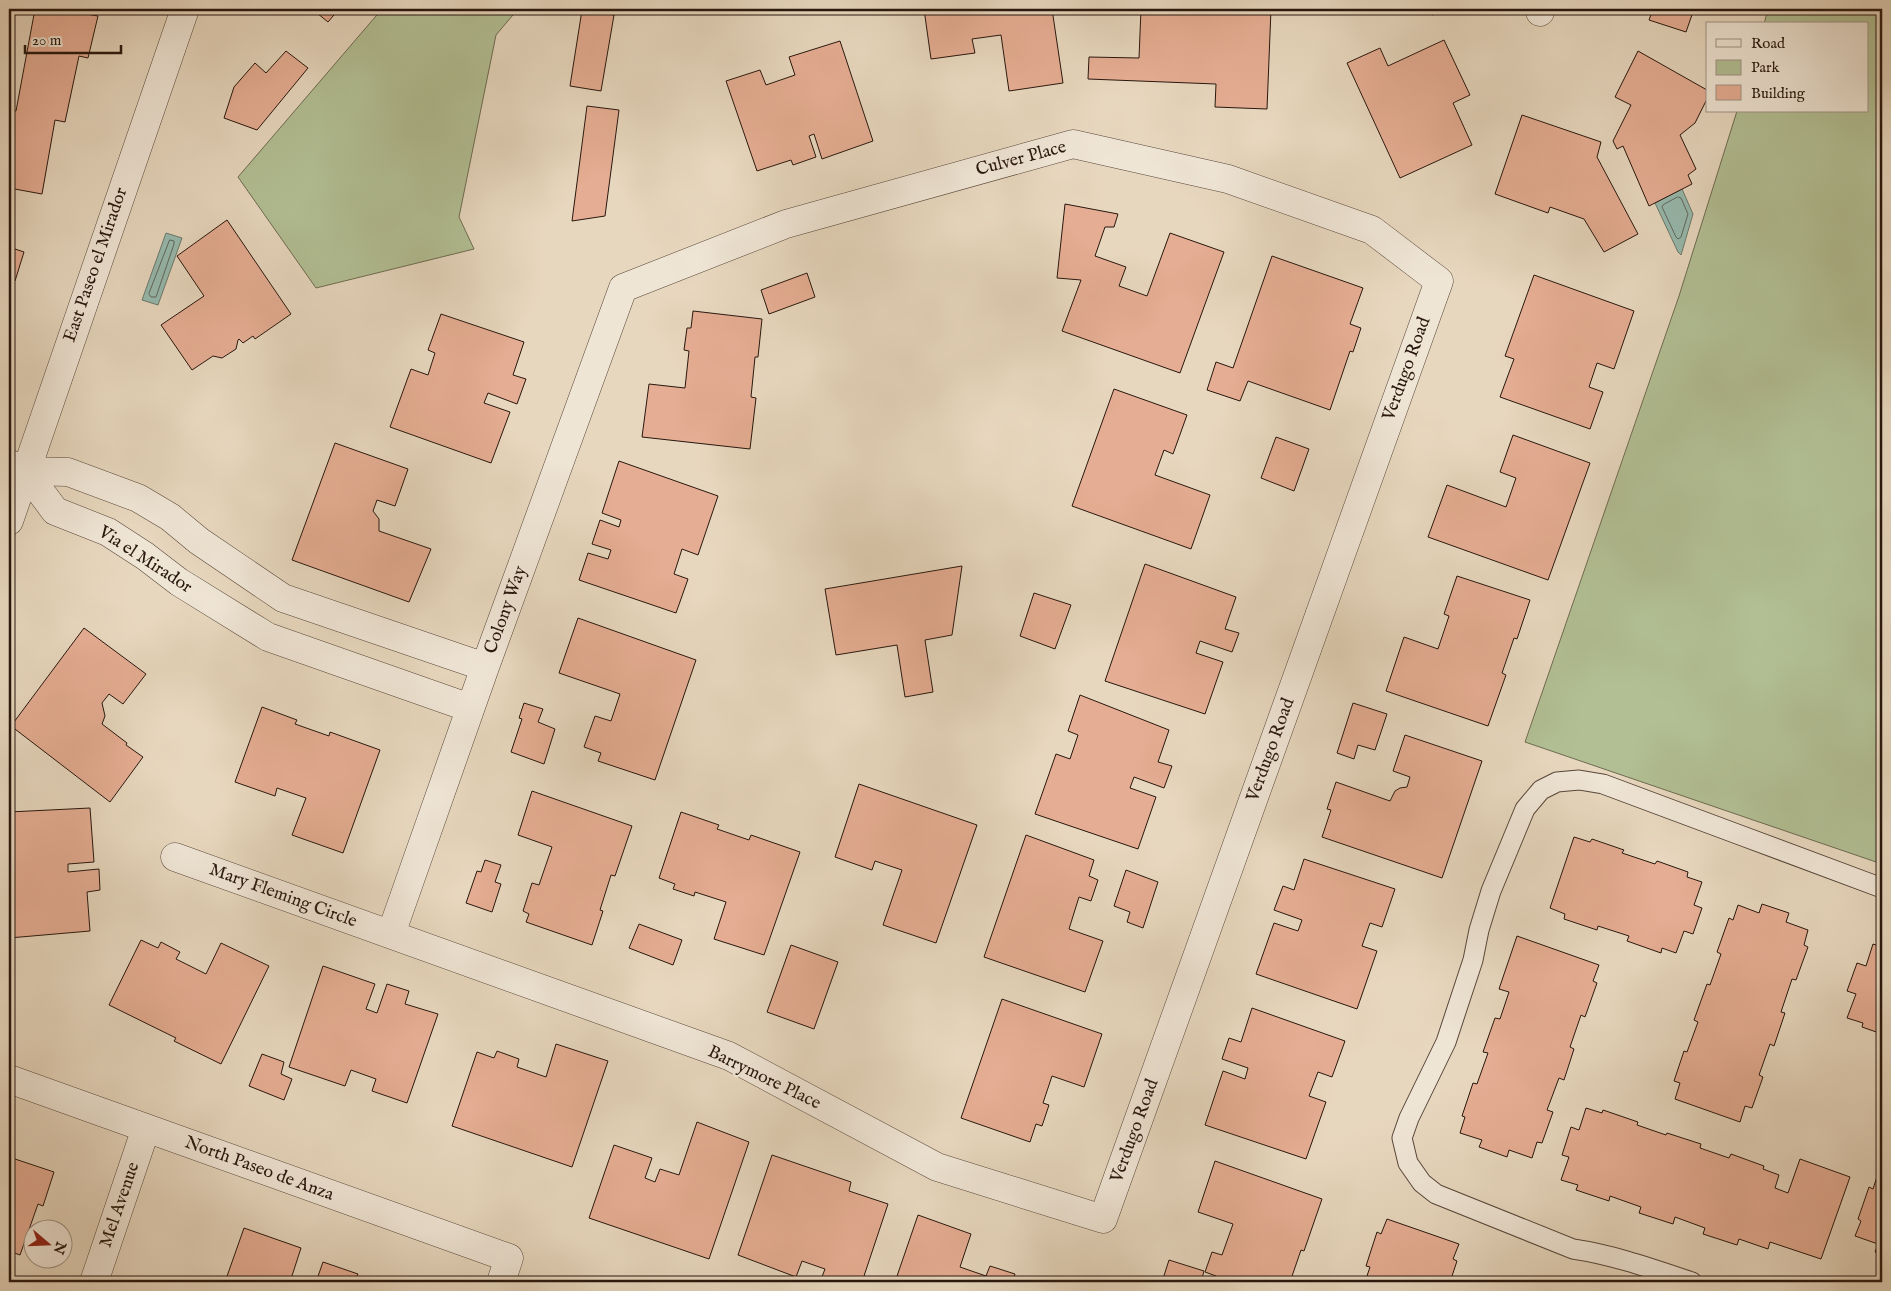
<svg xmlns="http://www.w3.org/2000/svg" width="1891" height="1291" viewBox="0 0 1891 1291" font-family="'IM FELL English',serif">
<rect width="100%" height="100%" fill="#e7d7be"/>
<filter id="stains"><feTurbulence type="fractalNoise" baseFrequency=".004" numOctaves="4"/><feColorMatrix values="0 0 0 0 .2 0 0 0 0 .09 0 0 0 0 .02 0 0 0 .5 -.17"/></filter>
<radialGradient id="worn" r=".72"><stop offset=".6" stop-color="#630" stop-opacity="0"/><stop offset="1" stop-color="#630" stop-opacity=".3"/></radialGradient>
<path fill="#b2bf94" stroke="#6d6b51" d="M382,9H518L496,35L459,217L474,249L316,288L238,177Z
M1768,9H1882V864L1525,742L1679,296L1737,111H1867V24H1764Z"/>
<path fill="#97baae" stroke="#6b796e" d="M1682,189L1693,214L1681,255L1678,252L1655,203Z
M166,233L182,238L158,305L142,300Z"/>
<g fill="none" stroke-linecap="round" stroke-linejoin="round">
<path stroke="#60685e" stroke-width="1" d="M1678,197L1681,198L1688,214L1681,237L1678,239L1676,237L1662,207L1663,205Z
M170,240L174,241V244L156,297H151L149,294Z"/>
</g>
<path fill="#e5ad93" stroke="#28170e" d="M35,9H58L98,16L88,58L79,56L65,122L55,120L42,194L9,188V110L16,111Z
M312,9H339L328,22Z
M924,9H1052L1063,83L1009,91L1001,35L972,39L975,53L931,59Z
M1141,9H1271L1267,109L1215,107L1216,84L1088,79L1089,57L1139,58Z
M1415,9H1435L1433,15Z
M1653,9H1694L1686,32L1649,20Z
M582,10L614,15L601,91L570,86Z
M1444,40L1470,95L1453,103L1472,145L1400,178L1347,63L1380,48L1388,66Z
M840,41L873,141L822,159L814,134L809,136L816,157L793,165L791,160L757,171L726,81L760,70L766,85L795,75L789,57Z
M286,51L308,68L257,130L224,118L234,87L255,63L266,73Z
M1638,51L1707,90V99L1695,123L1680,135L1696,169L1688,175L1692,184L1649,206L1623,146L1617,149L1613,141L1631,105L1615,97Z
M587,106L619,110L605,216L572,221Z
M1522,115L1601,142L1597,157L1638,234L1604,252L1584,219L1550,207L1548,213L1495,194Z
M1065,204L1118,214L1114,227H1105L1095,256L1126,267L1119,286L1147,296L1170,233L1224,252L1180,373L1062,331L1081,280L1057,278Z
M227,220L291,314L255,339L253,336L243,343L239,339L238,340L236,349L222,358L213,356L192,370L161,325L204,296L177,256Z
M9,247L24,252L15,281L9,279Z
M1272,256L1363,288L1350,324L1361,328L1353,352L1350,351L1330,410L1248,381L1240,401L1207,390L1216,362L1233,368Z
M807,273L815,297L769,314L761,290Z
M1534,275L1634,311L1614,369L1597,363L1589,387L1603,392L1590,429L1500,397L1514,359L1505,356Z
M693,311L762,319L758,357H755L751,397L756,398L750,449L642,437L649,384L685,388L689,351L684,350L687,328H691Z
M441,314L524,342L513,375L526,379L517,404L488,393L484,403L510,412L491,463L390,427L411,369L428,375L435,353L428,350Z
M1114,389L1187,415L1173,454L1164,450L1155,475L1210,495L1191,549L1072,506Z
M1513,435L1590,463L1548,580L1428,537L1447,485L1506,507L1516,478L1500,472Z
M1276,437L1309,449L1294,491L1261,478Z
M335,443L408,469L395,506L377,500L373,511L379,519V531L431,549L409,602L292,560Z
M619,461L718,496L698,555L682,549L674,574L688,579L676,613L579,580L588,553L608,559L611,550L592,544L600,520L619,527L621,520L602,513Z
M1145,564L1236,597L1225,629L1239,633L1232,652L1200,641L1196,653L1223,662L1205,714L1105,681Z
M962,566L952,635L925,640L933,692L905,697L897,645L836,655L825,589Z
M1457,576L1530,600L1517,639L1514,638L1502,673L1506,675L1488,726L1386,691L1404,637L1438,649L1449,616L1444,614Z
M1034,593L1071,605L1055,649L1020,636Z
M578,618L696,660L655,780L598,761L601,753L584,747L595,716L611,721L620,694L559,673Z
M84,628L146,674L123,704L109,694L102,703L105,716L102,724L127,743L126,745L143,757L110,802L11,726Z
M1080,695L1169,730L1158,762L1172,766L1164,788L1134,777L1130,788L1156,797L1138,849L1035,814L1056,754L1070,759L1078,735L1068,731Z
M524,703L543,709L538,722L555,729L544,764L511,752L522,719L519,718Z
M1353,703L1387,714L1375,750L1358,745L1354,759L1337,753Z
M262,707L297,720L295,724L329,736L330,732L380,750L343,853L292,835L306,798L277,788L275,796L235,782Z
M1405,735L1482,761L1442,878L1322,837L1331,810L1327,809L1336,782L1390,801L1395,791L1400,788L1407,787L1410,777L1393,771Z
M859,784L977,825L936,943L883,925L902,870L875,861L872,870L835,857Z
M532,791L632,826L615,876L611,875L600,910L603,911L592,945L526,922L529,914L523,911L532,883L539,885L552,847L518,835Z
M90,808L94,862L68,864V872L99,869L100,890L87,892L90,931L9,938V812Z
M681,812L719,825L717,829L749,840L751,835L800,852L764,955L714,939L726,902L695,892L694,896L673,889L675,884L659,878Z
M1026,835L1094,860L1089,876L1098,880L1091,901L1079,897L1069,929L1103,941L1085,992L984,957Z
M1574,837L1590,842L1592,839L1624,850L1622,853L1655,864L1657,861L1688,872L1687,877L1702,882L1694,905L1702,908L1693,934L1684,931L1676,953L1662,948L1661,953L1627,941L1629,936L1598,926L1597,930L1564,919L1565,914L1550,908Z
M1304,859L1395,889L1382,927L1370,923L1362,946L1377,951L1357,1009L1256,974L1274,923L1298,931L1302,920L1274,910L1283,886L1294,890Z
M485,860L501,865L495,882L501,884L492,912L466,903L477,871L481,872Z
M1126,870L1158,882L1143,928L1127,922L1130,912L1114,906Z
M1762,904L1789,913L1786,922L1808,930L1804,945L1808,947L1796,980L1792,979L1781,1012L1785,1013L1774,1046L1770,1044L1759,1075L1763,1077L1752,1108L1745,1106L1740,1122L1675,1099L1680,1083L1674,1081L1684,1051L1687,1052L1698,1022L1694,1020L1707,984L1710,985L1721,954L1717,952L1729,918L1733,920L1738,905L1759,913Z
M639,924L682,940L673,965L629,948Z
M1517,936L1599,965L1593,981L1597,983L1585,1017L1581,1015L1570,1047L1574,1049L1564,1080L1559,1078L1547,1110L1553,1112L1542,1143L1537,1142L1532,1158L1509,1150L1507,1157L1479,1147L1482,1140L1460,1133L1465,1117L1462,1116L1473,1083L1477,1084L1488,1053L1483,1052L1495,1018L1500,1019L1509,992L1499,989Z
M141,940L158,948L161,942L180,952L176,959L206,974L221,943L269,966L221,1064L174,1041L176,1038L109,1005Z
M1873,944L1882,947V1034L1862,1027L1863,1023L1847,1018L1856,994L1847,991L1857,963L1866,966Z
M791,945L838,962L814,1029L767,1012Z
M323,966L375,984L366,1009L377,1013L387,984L409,991L405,1004L438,1014L407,1103L372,1091L376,1079L351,1070L345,1086L289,1067Z
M1002,999L1102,1034L1084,1087L1052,1076L1043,1103L1049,1105L1042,1126L1036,1124L1030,1142L961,1118Z
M1252,1008L1345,1041L1332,1077L1318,1072L1309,1096L1326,1102L1306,1159L1205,1125L1223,1071L1245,1079L1248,1068L1222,1059L1229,1038L1241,1042Z
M556,1044L608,1061L572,1167L452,1126L477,1052L494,1058L497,1051L519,1059L517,1067L546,1077Z
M262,1054L284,1062L281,1074L292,1079L284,1100L249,1086Z
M1586,1108L1602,1113L1603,1110L1638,1122L1637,1125L1666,1135L1667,1133L1701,1144L1700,1148L1729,1158L1731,1154L1764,1166L1763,1169L1779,1175L1775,1188L1788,1193L1800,1159L1850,1177L1821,1259L1770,1242L1768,1249L1739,1239L1737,1245L1703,1234L1705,1228L1675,1217L1673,1224L1639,1213L1641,1207L1610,1196L1609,1201L1576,1190L1578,1185L1561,1180L1569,1157L1562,1155L1571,1127L1579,1130Z
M697,1122L749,1142L709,1259L589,1218L614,1145L652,1158L645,1178L655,1182L660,1169L679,1175Z
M772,1155L851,1182L849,1191L888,1204L862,1282H820L825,1269L802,1261L796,1277L738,1255Z
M9,1157L54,1172L43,1206L38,1204L20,1255L9,1251Z
M1215,1161L1322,1199L1304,1251L1301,1250L1290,1282H1292H1214L1216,1276L1205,1272L1212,1252L1222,1255L1233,1224L1198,1212Z
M1882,1161V1254L1875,1252L1878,1244L1855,1236L1861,1221L1858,1219L1869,1187L1873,1189Z
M918,1215L971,1234L960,1267L986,1276L990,1266L1015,1274L1012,1282H895Z
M1387,1219L1459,1244L1453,1259L1457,1261L1450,1282H1365L1370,1267L1366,1266L1377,1232L1381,1234Z
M244,1228L301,1248L290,1282H225Z
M1169,1260L1204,1271L1201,1282H1162Z
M323,1262L358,1274L355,1280L361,1282H316Z"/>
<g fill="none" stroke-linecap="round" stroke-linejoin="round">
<g stroke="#58473a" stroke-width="21">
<path id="lane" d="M1692,1282C1653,1269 1614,1255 1573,1249L1436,1194L1422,1183L1408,1163L1402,1138L1409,1118L1446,1042L1473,960L1479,930L1491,891L1525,809L1541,790L1557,782L1579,780L1603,784C1696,818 1789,854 1882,888"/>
</g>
<g stroke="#58473a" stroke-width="29">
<path id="street" d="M1540,12L1541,9
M10,464L25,471L68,472L138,498L170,517L199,541L283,598L485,667
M25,471L55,511L108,532L145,556L179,582L268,637L470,708
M9,521L185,9
M175,857L729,1056L937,1167L1103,1219L1439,281L1372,230L1228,179L1073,144L786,224L623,288L485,667L391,934
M9,1079L509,1258L501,1282
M94,1282L146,1128"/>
</g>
<use href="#lane" stroke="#efe5d5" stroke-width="19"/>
<use href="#street" stroke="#efe5d5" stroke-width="28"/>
</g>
<g text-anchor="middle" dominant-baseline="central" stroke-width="5" stroke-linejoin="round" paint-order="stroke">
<g font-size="18" fill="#28170e" stroke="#efe5d5">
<text transform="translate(1021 159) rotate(-15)">Culver Place</text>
<text transform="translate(96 265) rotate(-71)">East Paseo el Mirador</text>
<text transform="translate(1407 369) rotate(-70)">Verdugo Road</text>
<text transform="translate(145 560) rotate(33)">Via el Mirador</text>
<text transform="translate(506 610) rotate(-70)">Colony Way</text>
<text transform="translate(1271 750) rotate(-70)">Verdugo Road</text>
<text transform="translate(283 896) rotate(20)">Mary Fleming Circle</text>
<text transform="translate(764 1078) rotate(26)">Barrymore Place</text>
<text transform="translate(1135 1131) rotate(-70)">Verdugo Road</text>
<text transform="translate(259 1169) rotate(20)">North Paseo de Anza</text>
<text transform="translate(120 1205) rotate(-71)">Mel Avenue</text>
</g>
</g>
<rect width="1891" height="1291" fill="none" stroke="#e7d7be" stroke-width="30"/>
<rect x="10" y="10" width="1871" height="1271" fill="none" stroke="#28170e" stroke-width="2.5"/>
<rect x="15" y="15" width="1861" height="1261" fill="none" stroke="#28170e"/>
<rect x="1706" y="22" width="162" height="90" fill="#efe5d5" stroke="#9f9385"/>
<rect x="1716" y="39" width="25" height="8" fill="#efe5d5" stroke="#9f9385"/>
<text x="1751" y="48" font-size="15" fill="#28170e">Road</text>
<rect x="1716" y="60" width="25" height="15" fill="#b2bf94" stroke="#9f9385"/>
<text x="1751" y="72" font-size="15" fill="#28170e">Park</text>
<rect x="1716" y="85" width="25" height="15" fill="#e5ad93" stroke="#9f9385"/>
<text x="1751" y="98" font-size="15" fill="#28170e">Building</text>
<g transform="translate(48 1244) rotate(109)"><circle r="24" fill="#efe5d5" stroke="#9f9385"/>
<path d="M0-4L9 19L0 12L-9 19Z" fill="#8f2418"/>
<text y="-8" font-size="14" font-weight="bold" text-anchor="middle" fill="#28170e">N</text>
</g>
<path d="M25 45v8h96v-8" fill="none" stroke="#28170e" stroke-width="2.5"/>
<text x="32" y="45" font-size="15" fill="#28170e" stroke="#efe5d5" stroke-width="4" paint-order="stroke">20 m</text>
<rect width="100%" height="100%" filter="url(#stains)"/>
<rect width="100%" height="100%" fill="url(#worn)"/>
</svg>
